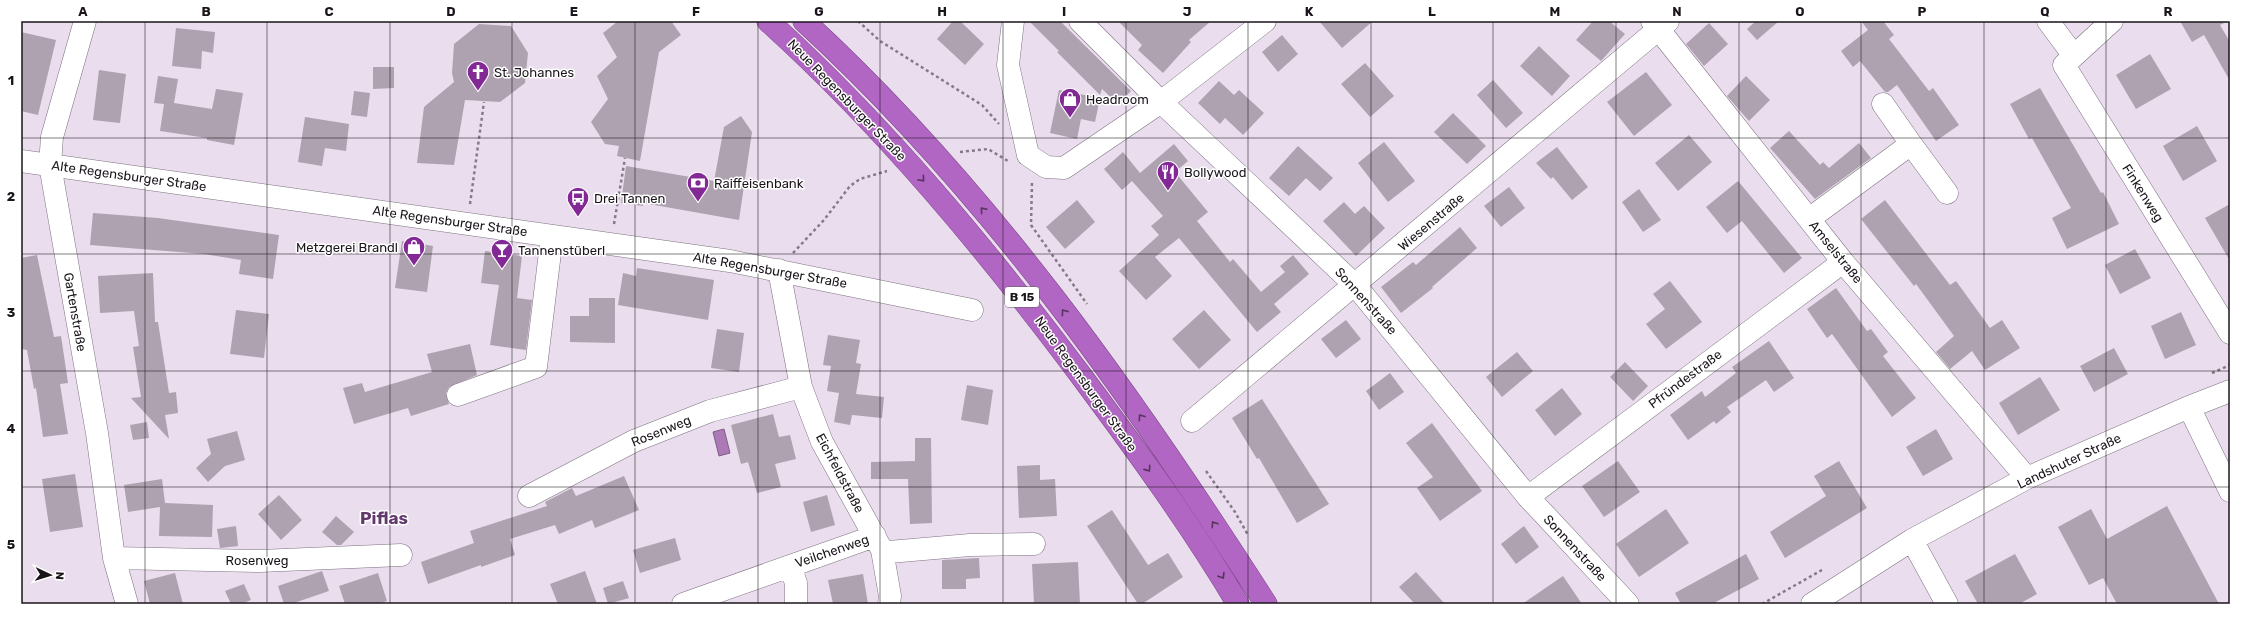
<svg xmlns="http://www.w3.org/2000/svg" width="2251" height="625" viewBox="0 0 2251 625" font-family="Rubik,sans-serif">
<rect width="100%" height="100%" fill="#eadded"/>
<path fill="#aa79b6" stroke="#7f5b88" d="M724,429L730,453L719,456L713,432Z"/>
<path fill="#aea2b1" d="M618,21H671L681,35L659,52L640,161L617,156L619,146L605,144L591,122L608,99L597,76L617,57L603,33Z
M953,21H960L984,44L965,65L937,39Z
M1029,21H1060L1131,91L1118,104L1102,89L1100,95L1057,52L1059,51Z
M1118,21H1211L1189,40L1191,42L1163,73L1138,50L1142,45Z
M1319,21H1373L1342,48Z
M1593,21H1609L1625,34L1601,61L1576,40Z
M1756,21H1779L1757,40L1747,29Z
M1861,21H1883L1894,35L1889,39L1929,91L1933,88L1959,125L1936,141L1897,85L1888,92H1885L1860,61L1853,67L1841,51L1868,30Z
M2180,21H2228L2220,25L2230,42V81L2204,35L2192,42Z
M1709,23L1728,44L1704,66L1686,44Z
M479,24L511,26L528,53L525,83L500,102L465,100L454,165L417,163L424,107L454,82L452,73L454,44Z
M176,28L215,32L213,53L202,51L201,69L172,66Z
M21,32L56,40L38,115L21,111Z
M1282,35L1298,54L1278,72L1262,52Z
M1539,46L1570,76L1552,96L1520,66Z
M2150,54L2171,89L2136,109L2116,75Z
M1365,63L1394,96L1370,117L1341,84Z
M373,67H394V88L373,89Z
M99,70L126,74L120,123L93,120Z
M1646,72L1672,105L1634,136L1607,102Z
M158,76L178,79L174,103L212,109L216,89L243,93L234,145L207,140V138L160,131L164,104L154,103Z
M1746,76L1770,100L1749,121L1727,96Z
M1493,80L1523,113L1506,128L1477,95Z
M1219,81L1234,95L1239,90L1264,113L1243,135L1225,118L1220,124L1198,103Z
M2040,88L2101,193L2103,192L2119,224L2067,249L2052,218L2071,208L2032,138L2029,139L2010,104Z
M1059,90L1100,98L1095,122L1081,119L1077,139L1050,133Z
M354,91L370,93L367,117L351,115Z
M1453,113L1486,146L1467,164L1434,132Z
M741,116L752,132L739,220L643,203V206L621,203L626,166L714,181L724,127Z
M305,117L349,124L346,151L325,148L322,166L298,162Z
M2197,126L2217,161L2183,181L2163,146Z
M1789,131L1820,165L1823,162L1829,168L1859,143L1871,158L1815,199L1770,148Z
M1689,135L1712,162L1678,191L1655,163Z
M1384,142L1415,181L1388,202L1358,163Z
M1174,144L1188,161L1175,172L1208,212L1197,221L1230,262L1233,259L1261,292L1285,272L1280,266L1293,255L1309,274L1274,304L1281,312L1257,332L1179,238L1155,257L1172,276L1146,300L1119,271L1159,235L1151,226L1163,216L1132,181L1122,190L1104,169L1123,152L1140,173Z
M1298,146L1333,178L1320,191L1306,178L1289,196L1269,178Z
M1557,147L1588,187L1572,200L1553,177L1551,179L1536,163Z
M1738,181L1802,258L1784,273L1742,221L1727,233L1706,207Z
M1509,187L1525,208L1501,227L1484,206Z
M1639,189L1661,220L1643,232L1622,202Z
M1077,200L1095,222L1065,249L1046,227Z
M1885,200L1950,285L1956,281L1990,328L2002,320L2020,348L1985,370L1972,351L1950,369L1936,352L1954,336L1916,284L1914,286L1861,219Z
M1344,202L1355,214L1364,206L1385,228L1356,256L1323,221Z
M2230,204V261L2205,218Z
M93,213L158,218L279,235L273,279L239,274L241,260L204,254L90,245Z
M1460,227L1477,248L1432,287L1433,288L1401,313L1381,287L1413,262L1416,265Z
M402,241L433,246L427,292L395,288Z
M2135,249L2151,278L2120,294L2105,265Z
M485,251L522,256L517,298L532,300L526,350L490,345L499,285L481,283Z
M37,255L54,337L61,336L68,383L60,384L68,434L43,437L36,388L34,389L27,350L21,349V258Z
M637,268L714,280L708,320L618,305L623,273L636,276Z
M153,273L155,322H158L169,393L176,392L178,413L165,415L169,439L131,398L141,397L133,347L139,346L134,311L100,313L98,276Z
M1670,281L1702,322L1666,349L1646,324L1665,309L1653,294Z
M1836,288L1867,331L1871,329L1888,352L1883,356L1916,398L1892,417L1832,334L1827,338L1807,309Z
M589,298H615V343L570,342V316H589Z
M236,310L269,314L264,358L230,354Z
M1204,310L1231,340L1199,369L1172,339Z
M2181,312L2196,345L2165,359L2151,326Z
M1346,320L1361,339L1336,358L1321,339Z
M717,329L744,333L739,372L711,368Z
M828,335L860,340L856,363L861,364L856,394L884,397L882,418L852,415L850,425L834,422L839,393L827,391L831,366L823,365Z
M1769,341L1794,378L1774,392L1766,380L1727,407L1731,412L1716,424L1714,421L1688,440L1670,415L1702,391L1705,397L1736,373L1732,367Z
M470,344L477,375L449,387L446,393L449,404L411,416L408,408L354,424L343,388L362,383L365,392L432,372L427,354Z
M2114,348L2128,374L2094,392L2080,366Z
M1517,352L1533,371L1502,397L1486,377Z
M1625,362L1648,386L1633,401L1610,377Z
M1390,373L1404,392L1379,410L1366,391Z
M2040,377L2060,410L2018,435L1999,403Z
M967,385L993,390L988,425L961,420Z
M1562,388L1582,414L1555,436L1535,410Z
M1262,399L1329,504L1297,523L1259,458L1257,459L1232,418Z
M773,414L779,437L790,435L796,459L775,464L781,487L757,493L748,462L741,464L731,425Z
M147,422L149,438L133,440L130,425Z
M1432,423L1482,491L1440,521L1417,488L1433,477L1406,443Z
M1936,429L1953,459L1923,476L1906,447Z
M237,431L245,460L225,466L208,482L196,468L211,454L207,439Z
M915,438H931L932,523L910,524L908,479H871V462L915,461Z
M1618,461L1640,492L1604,517L1582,486Z
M1839,461L1867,508L1785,558L1770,532L1826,496L1814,476Z
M1040,465V480L1055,479L1057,516L1019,518L1017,466Z
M75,474L83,527L50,532L42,479Z
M624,476L639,510L595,528L592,520L559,534L555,525L510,539L515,555L481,567V565L428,584L421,562L474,543L470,531L547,506L545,502L572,488L576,496Z
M162,479L165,503L213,505L212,537L159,536L160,507L128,512L124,485Z
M279,495L302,520L281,540L258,514Z
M827,495L835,525L811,532L803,502Z
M2167,506L2219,604H2117L2103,578L2089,585L2058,527L2091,509L2107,539Z
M1666,509L1689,543L1639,577L1616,544Z
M1112,510L1148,565L1168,553L1183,577L1142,604H1138L1087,526Z
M336,516L354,532L341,545H337L322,532Z
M236,526L238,546L220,548L217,529Z
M1524,526L1539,547L1516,564L1501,544Z
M675,538L681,560L640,573L633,550Z
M1746,554L1759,579L1712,604H1681L1675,593Z
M2015,554L2037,594L2019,604H1978L1965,581Z
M979,558L980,578L966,579V589H942V560Z
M1078,562L1080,604H1034L1032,564Z
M322,571L329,591L291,604H284L278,586Z
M585,571L597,604H558L550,584Z
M1416,572L1445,604H1415L1399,587Z
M175,573L183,604H150L144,581Z
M378,573L387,601L378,604H345L339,586Z
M863,574L868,604H833L828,580Z
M1563,576L1582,604H1522Z
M623,581L629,598L608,604L603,588Z
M244,584L251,600L241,604H231L225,591Z"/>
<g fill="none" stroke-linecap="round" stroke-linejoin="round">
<g stroke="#7d7280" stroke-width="23">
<path id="minor" d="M85,21L52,137L50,165L97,433L114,558L127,604
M1013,21L1008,65L1028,155L1046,167L1064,168L1161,102L1265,21
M1080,21L1161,102L1356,286L1528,497L1628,604
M1652,21L1843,262L2027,478
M2048,21L2074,56
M2112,21L2064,65L2230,333
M1883,104L1911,144
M21,161L730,261L972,310
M1809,219L1911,144L1947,193
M779,270L801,387L822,442L882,550L890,596L889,604
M458,395L536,367L552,236
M2189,407L2230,491
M1192,421L1668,21
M529,496L634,441L710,411L801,387
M1528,497L1843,262
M1912,540L1947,604
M882,550L889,552L970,545L1034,544
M114,558L260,561L401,555
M790,566L796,583V604
M683,604L875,536
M1812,604L1912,540L2027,478L2189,407L2230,391"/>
</g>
<g stroke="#7c4a88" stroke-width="23">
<path id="highway" d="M768,21C886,128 987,250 1082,377C1137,451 1191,525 1238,604
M804,21C987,189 1132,395 1266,604"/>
</g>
<path stroke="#847b86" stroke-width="2.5" stroke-dasharray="3 3" stroke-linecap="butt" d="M858,21L880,41L982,105L999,124
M960,152L988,149L1008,161
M1032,183L1031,225L1087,304
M470,204L484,102
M614,224L625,158
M793,253L824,220L850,186L860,179L887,171
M2212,373L2230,365
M1206,471L1235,512L1248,535
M1762,604L1822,570"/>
<use href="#minor" stroke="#fff" stroke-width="22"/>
<use href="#highway" stroke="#b166c3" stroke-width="22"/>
</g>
<defs><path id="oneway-chevron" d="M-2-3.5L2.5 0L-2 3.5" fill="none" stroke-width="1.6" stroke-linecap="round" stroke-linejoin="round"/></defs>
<g stroke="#56355e">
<use href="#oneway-chevron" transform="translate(922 179) rotate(49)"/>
<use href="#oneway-chevron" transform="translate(983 210) rotate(-131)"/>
<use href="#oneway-chevron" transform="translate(1064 312) rotate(-126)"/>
<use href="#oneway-chevron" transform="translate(1141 417) rotate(-126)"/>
<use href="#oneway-chevron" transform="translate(1148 469) rotate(55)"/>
<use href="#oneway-chevron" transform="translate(1214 524) rotate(-123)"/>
<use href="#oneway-chevron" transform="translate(1222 576) rotate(58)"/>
</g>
<path fill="none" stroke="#1a151b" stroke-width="1" stroke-opacity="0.55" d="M145,21V604M267,21V604M390,21V604M512,21V604M635,21V604M758,21V604M880,21V604M1003,21V604M1126,21V604M1248,21V604M1371,21V604M1493,21V604M1616,21V604M1739,21V604M1861,21V604M1984,21V604M2106,21V604M21,138H2230M21,254H2230M21,371H2230M21,487H2230"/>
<defs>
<g id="church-pin" transform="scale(1.15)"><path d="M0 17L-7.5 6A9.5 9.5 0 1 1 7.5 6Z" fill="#822996" stroke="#fff"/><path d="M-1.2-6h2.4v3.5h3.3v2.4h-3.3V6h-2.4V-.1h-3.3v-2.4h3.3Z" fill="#fff"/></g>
<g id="shop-pin" transform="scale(1.15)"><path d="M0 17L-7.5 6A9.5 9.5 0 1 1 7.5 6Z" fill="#822996" stroke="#fff"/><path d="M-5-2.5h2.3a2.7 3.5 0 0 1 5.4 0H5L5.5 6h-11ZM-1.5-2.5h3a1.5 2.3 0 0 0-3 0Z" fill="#fff"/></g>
<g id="restaurant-pin" transform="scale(1.15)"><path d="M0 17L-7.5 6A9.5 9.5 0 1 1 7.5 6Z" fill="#822996" stroke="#fff"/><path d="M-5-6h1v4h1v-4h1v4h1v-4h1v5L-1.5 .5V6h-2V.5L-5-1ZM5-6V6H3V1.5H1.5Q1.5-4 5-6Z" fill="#fff"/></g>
<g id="bank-pin" transform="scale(1.15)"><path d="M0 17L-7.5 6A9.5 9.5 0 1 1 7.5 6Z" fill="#822996" stroke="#fff"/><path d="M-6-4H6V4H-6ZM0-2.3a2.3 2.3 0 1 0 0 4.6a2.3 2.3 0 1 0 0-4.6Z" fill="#fff"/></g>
<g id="bus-pin" transform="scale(1.15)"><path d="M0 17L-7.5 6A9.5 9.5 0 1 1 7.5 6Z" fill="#822996" stroke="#fff"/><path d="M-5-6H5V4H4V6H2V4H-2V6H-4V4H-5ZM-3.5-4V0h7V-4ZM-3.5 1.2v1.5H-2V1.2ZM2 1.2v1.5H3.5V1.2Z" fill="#fff"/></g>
<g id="bar-pin" transform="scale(1.15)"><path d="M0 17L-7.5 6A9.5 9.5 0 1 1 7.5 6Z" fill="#822996" stroke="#fff"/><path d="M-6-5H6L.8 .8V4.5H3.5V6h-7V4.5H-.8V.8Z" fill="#fff"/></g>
</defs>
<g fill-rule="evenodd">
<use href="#church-pin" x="478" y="72"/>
<use href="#shop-pin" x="1070" y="99"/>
<use href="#restaurant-pin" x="1168" y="172"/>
<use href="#bank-pin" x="698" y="183"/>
<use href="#bus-pin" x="578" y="198"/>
<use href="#shop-pin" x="414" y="247"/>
<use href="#bar-pin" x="502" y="250"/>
</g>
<g text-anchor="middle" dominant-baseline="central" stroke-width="3" stroke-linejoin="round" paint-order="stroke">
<rect fill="#fff" stroke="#5f5b5f" stroke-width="1" x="1005" y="287" width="34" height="20" rx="3"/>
<g font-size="12" font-weight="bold" fill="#1a151b">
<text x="1022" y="297">B 15</text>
</g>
<g font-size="13" fill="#1a151b" stroke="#fff" text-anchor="start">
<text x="494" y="72">St. Johannes</text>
<text x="1086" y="99">Headroom</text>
<text x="1184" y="172">Bollywood</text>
<text x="714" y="183">Raiffeisenbank</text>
<text x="594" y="198">Drei Tannen</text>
<text x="398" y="247" text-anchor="end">Metzgerei Brandl</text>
<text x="518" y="250">Tannenstüberl</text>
</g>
<g font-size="13" fill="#1a151b" stroke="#fff">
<text transform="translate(847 100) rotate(46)">Neue Regensburger Straße</text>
<text transform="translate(129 176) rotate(8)">Alte Regensburger Straße</text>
<text transform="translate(2143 193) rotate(58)">Finkenweg</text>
<text transform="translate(450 221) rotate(8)">Alte Regensburger Straße</text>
<text transform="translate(1431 222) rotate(-40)">Wiesenstraße</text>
<text transform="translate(1836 252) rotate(51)">Amselstraße</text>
<text transform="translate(770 270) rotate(10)">Alte Regensburger Straße</text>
<text transform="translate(1366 301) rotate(48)">Sonnenstraße</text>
<text transform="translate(75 312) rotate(80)">Gartenstraße</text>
<text transform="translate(1685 379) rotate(-37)">Pfründestraße</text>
<text transform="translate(1086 384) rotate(54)">Neue Regensburger Straße</text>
<text transform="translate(661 431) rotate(-22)">Rosenweg</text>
<text transform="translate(2069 461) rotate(-25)">Landshuter Straße</text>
<text transform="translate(840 473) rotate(62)">Eichfeldstraße</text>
<text transform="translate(1575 548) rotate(47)">Sonnenstraße</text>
<text transform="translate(832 551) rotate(-19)">Veilchenweg</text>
<text x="257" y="560">Rosenweg</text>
</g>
<g font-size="17" font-weight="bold" fill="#63386d" stroke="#fff">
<text x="384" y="518">Piflas</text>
</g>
</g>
<rect width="2251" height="625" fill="none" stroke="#ffffff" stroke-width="44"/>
<g transform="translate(50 575) rotate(94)" stroke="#ffffff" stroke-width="3" paint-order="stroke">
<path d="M0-3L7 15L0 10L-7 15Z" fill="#1a151b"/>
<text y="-6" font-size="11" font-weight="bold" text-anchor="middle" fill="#1a151b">N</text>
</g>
<rect x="22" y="22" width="2207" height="581" fill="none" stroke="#1a151b" stroke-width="1.5"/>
<g font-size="13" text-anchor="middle" font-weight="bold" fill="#1a151b">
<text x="83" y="16">A</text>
<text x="206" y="16">B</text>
<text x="329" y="16">C</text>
<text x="451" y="16">D</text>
<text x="574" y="16">E</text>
<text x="696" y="16">F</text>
<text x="819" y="16">G</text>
<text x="942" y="16">H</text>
<text x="1064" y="16">I</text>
<text x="1187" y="16">J</text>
<text x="1309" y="16">K</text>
<text x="1432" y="16">L</text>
<text x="1555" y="16">M</text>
<text x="1677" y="16">N</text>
<text x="1800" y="16">O</text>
<text x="1922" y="16">P</text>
<text x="2045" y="16">Q</text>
<text x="2168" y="16">R</text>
<text x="11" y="85">1</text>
<text x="11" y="201">2</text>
<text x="11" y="317">3</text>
<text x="11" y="433">4</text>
<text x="11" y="549">5</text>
</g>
</svg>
